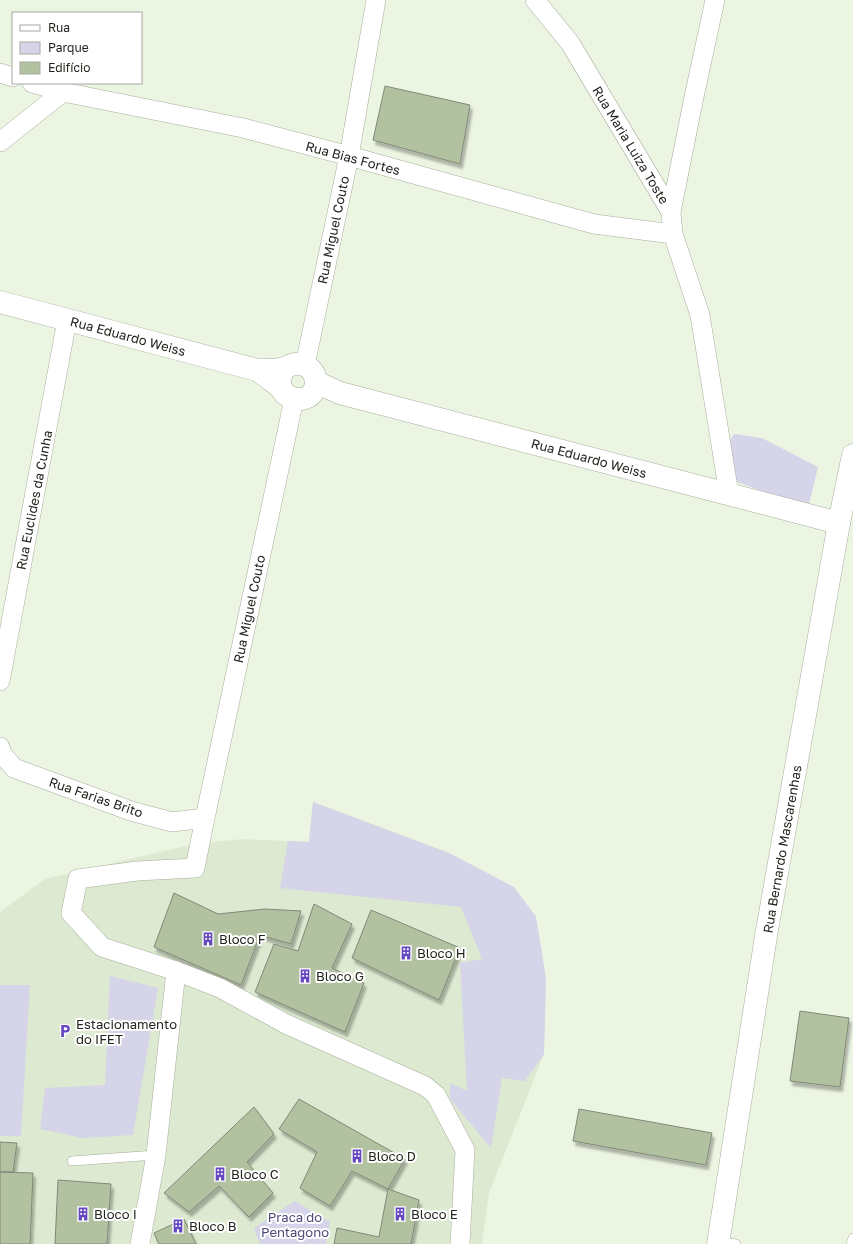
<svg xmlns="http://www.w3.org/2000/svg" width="853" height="1244" viewBox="0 0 853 1244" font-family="'Golos Text',sans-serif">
<defs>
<filter id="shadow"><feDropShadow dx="2.5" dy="4.5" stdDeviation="1" flood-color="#0004"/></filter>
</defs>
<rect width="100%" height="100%" fill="#ecf5e2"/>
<path fill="#dde9d0" d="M313,802L449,853L514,887L536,917L546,979L544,1054L489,1193L482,1244H0V912L45,879L194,844L242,839L309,842Z"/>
<path fill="#d5d4e9" d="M734,434L762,438L818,467L808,509L730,479L726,446Z
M313,802L449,853L514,887L536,917L546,979L544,1054L525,1081L502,1078L491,1148L450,1099V1083L467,1091L460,963L482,959L461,907L280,888L288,841L309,842Z
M110,976L158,988L133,1135L83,1138L40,1129L45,1088L105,1085Z
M0,985H30L21,1136H0Z
M295,1201L330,1222L326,1244H260L254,1228Z"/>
<path fill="#b2c2a1" stroke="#808878" filter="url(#shadow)" d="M385,86L470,105L460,164L373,140Z
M174,893L218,914L265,909L301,911L291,944L260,935L241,985L154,947Z
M314,904L352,924L332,968L364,983L345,1032L255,992L274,944L298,951Z
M371,910L460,948L439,1000L352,958Z
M800,1011L849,1018L840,1087L790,1081Z
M299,1099L405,1159L388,1189L352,1171L330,1206L300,1188L317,1152L279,1129Z
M254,1107L274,1134L247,1162L273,1193L249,1217L219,1186L189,1212L164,1193Z
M579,1109L712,1133L706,1165L573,1141Z
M0,1142L17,1143L13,1172H0Z
M0,1172L33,1173L30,1244H0Z
M58,1180L111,1184L107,1244H55Z
M388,1189L419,1200L411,1244H334L337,1228L379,1237Z
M184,1219L196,1244H159L154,1233Z"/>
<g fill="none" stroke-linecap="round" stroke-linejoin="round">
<g stroke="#a7af9e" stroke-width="10">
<path id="service" d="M72,1161L156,1155
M719,1241L736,1244
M851,1244L853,1238"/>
</g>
<g stroke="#a7af9e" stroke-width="20">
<path id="minor" d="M535,0L570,43L671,212L673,234L700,315L729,494
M0,73L13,77
M32,83L63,92L243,128L349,156L594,224L673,234
M0,142L63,92
M671,212L694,97L715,0
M305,365L349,156L376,0
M294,399L205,818L195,868L137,871L78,879L71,913L102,947L176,971L220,988L286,1024L425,1086L436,1095L465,1150L460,1244
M0,681L67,320
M0,747L2,754L14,768L131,811L172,822L205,818
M140,1244L156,1155L176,971"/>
</g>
<g stroke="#a7af9e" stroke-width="23">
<path id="tertiary" d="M0,302L257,370L271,380L281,388
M257,370C265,370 276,371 284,368C288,367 291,364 296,364C306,362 316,372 316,382C315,412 264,399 285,368
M316,382L340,393L839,523"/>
</g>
<g stroke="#a7af9e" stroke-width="23">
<path id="secondary" d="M718,1244L766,936L839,523L853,455"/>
</g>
<use href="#service" stroke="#fff" stroke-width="9"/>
<use href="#minor" stroke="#fff" stroke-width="19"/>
<use href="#tertiary" stroke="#fff" stroke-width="22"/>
<use href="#secondary" stroke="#fff" stroke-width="22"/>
</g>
<defs>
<g id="building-bare" transform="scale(1.08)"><path d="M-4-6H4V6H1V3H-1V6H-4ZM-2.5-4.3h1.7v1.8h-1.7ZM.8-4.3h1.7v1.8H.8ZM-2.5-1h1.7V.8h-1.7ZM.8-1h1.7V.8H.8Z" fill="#6547bf" stroke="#fff" stroke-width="2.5" paint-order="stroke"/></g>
<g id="parking-bare" transform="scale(1.08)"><path d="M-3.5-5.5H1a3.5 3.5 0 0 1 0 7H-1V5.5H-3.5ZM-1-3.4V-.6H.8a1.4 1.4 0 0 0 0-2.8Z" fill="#6547bf" stroke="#fff" stroke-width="2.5" paint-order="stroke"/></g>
</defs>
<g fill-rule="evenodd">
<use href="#building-bare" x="208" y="939"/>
<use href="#building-bare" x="406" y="953"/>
<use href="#building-bare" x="305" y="976"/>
<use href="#parking-bare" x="65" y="1031"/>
<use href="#building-bare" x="357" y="1156"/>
<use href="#building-bare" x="220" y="1174"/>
<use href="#building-bare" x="83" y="1214"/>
<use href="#building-bare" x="400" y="1214"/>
<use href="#building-bare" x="178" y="1226"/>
</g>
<g text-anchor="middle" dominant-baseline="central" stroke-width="4" stroke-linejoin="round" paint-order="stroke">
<g font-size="13" fill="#22251e" stroke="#fff">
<text transform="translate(631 145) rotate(59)">Rua Maria Luiza Toste</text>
<text transform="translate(353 158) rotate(15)">Rua Bias Fortes</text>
<text transform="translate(333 230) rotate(-78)">Rua Miguel Couto</text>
<text transform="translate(128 336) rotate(15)">Rua Eduardo Weiss</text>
<text transform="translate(589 458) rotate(15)">Rua Eduardo Weiss</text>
<text transform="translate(34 500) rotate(-79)">Rua Euclides da Cunha</text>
<text transform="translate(249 609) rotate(-78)">Rua Miguel Couto</text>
<text transform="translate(96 797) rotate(19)">Rua Farias Brito</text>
<text transform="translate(782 849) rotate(-80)">Rua Bernardo Mascarenhas</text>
</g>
<g font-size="13" fill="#22251e" stroke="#fff" text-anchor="start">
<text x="219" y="939">Bloco F</text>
<text x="417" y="953">Bloco H</text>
<text x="316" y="976">Bloco G</text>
<text x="76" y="1024">Estacionamento<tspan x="76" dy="15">do IFET</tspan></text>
<text x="368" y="1156">Bloco D</text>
<text x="231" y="1174">Bloco C</text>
<text x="94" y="1214">Bloco I</text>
<text x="411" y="1214">Bloco E</text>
<text x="189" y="1226">Bloco B</text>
</g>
<g font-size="13" fill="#504979" stroke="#fff">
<text x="295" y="1217">Praca do<tspan x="295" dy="15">Pentagono</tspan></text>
</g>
</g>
<rect x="12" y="12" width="130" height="72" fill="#ffffff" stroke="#a7a8a5"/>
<rect x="20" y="25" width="20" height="6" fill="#ffffff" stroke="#a7a8a5"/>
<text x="48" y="32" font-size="12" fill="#22251e">Rua</text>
<rect x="20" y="42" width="20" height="12" fill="#d5d4e9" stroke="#a7a8a5"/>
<text x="48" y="52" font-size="12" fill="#22251e">Parque</text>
<rect x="20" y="62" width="20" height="12" fill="#b2c2a1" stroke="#a7a8a5"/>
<text x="48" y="72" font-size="12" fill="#22251e">Edifício</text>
</svg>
